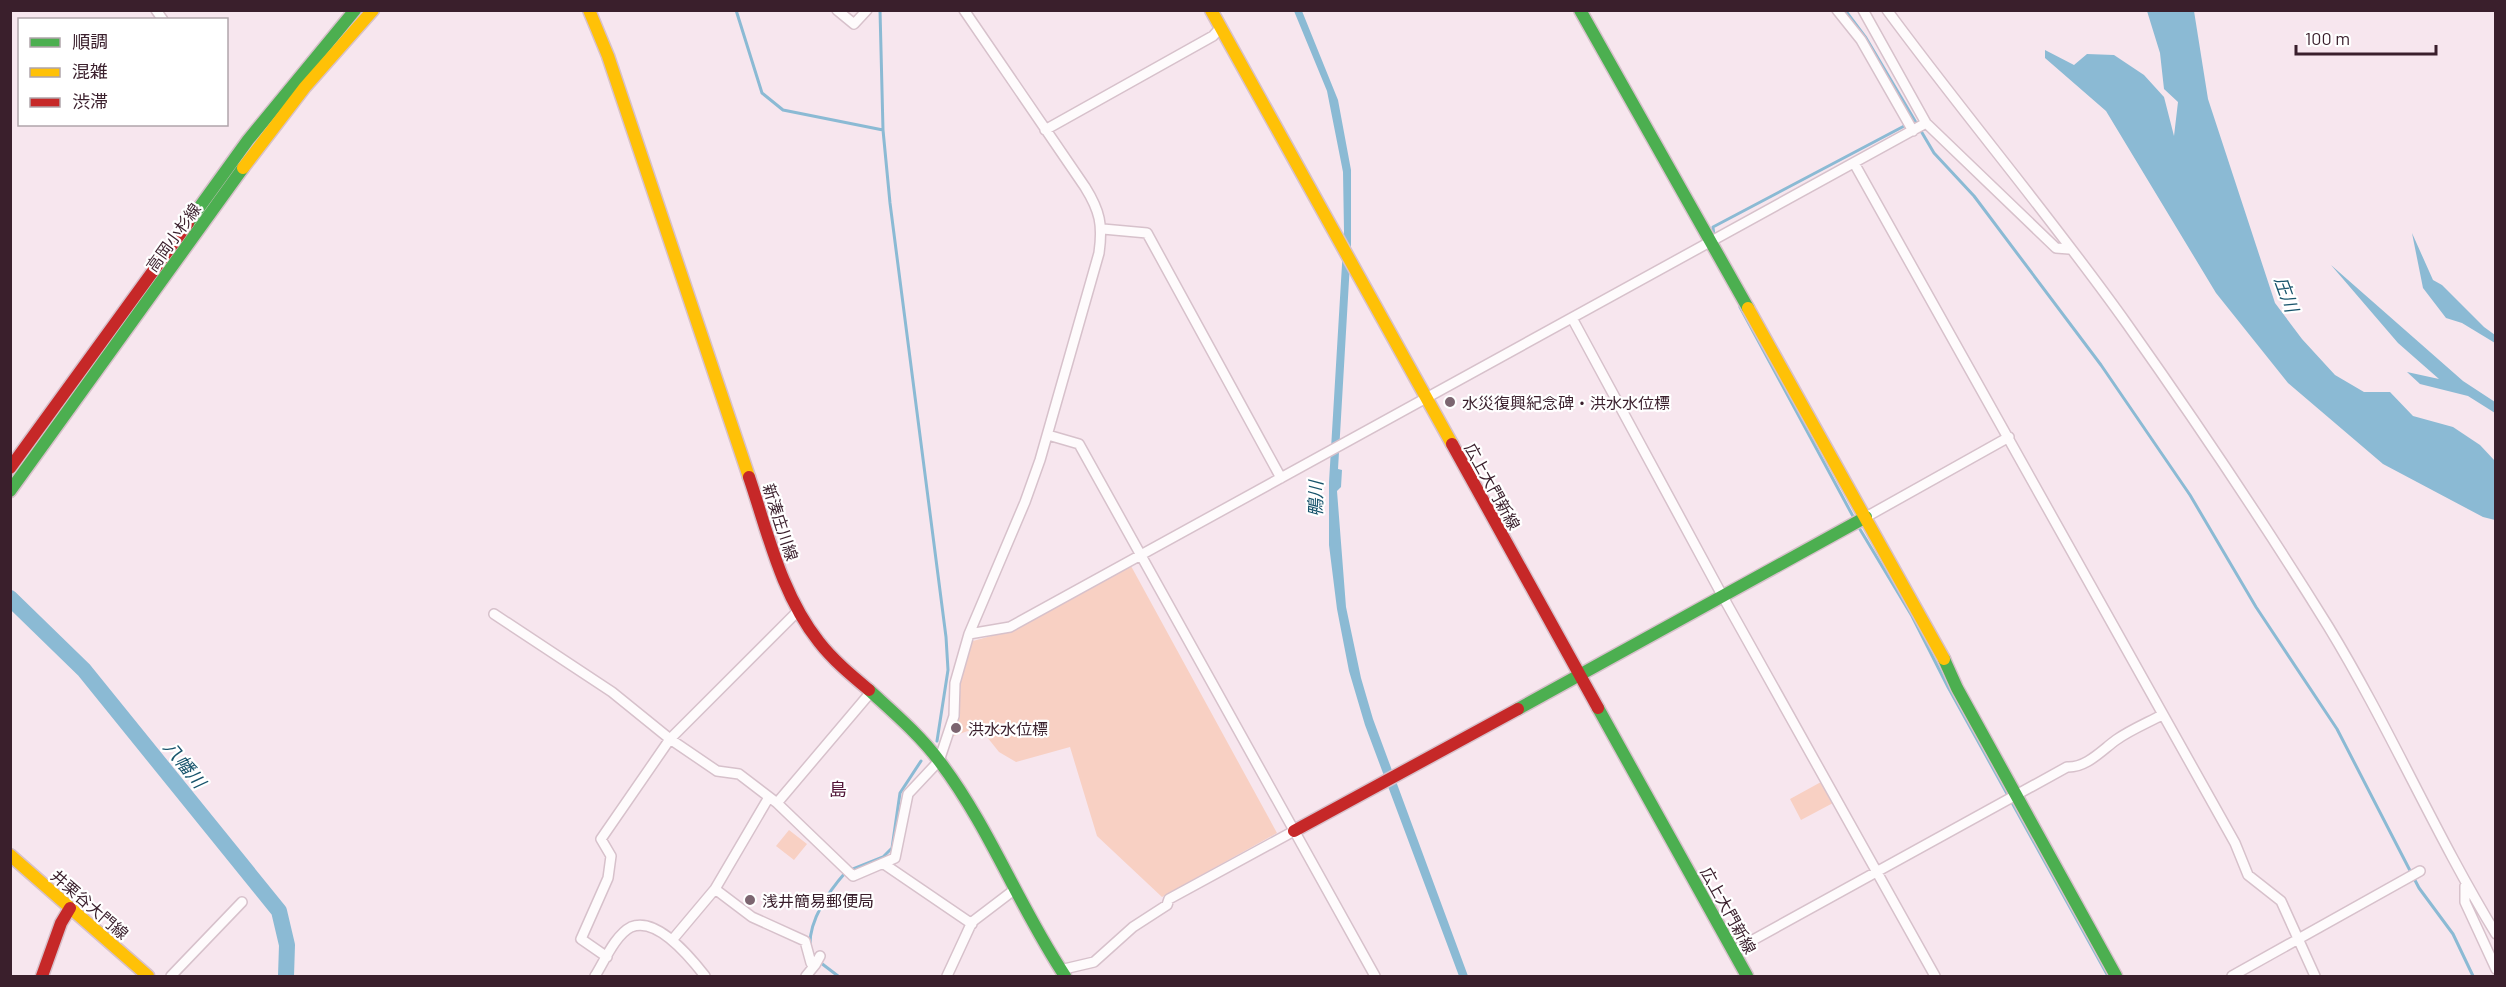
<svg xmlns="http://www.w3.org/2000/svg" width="2506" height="987" viewBox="0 0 2506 987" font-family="Barlow,'Noto Sans JP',sans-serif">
<rect width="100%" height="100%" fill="#f7e6ee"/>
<path fill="#f8d0c3" d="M1131,566L1277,833L1162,897L1097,836L1070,747L1016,762L999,752L979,727L948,738L951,682L962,644L1013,630Z
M1821,782L1833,803L1801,820L1790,799Z
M789,830L807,844L794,860L776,846Z"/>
<path fill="#8bbad4" d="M1294,11H1302L1338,100L1351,170V246L1338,469L1342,470L1341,487L1337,491L1346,607L1361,678L1373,719L1468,976H1459L1365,725L1349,671L1337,609L1329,545V482L1344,231L1343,172L1327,91Z
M2147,11H2194L2208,99L2275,303L2302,339L2335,375L2364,392H2390L2413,416L2453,427L2480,445L2495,461V520L2483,517L2383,464L2288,383L2216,293L2106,111L2045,58V50L2074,65L2087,54L2114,55L2144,75L2164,97L2174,136L2178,102L2164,89L2160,53Z
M2412,233L2433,280L2442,285L2484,327L2495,335V343L2462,323L2446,318L2423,288Z
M2331,265L2463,381L2495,402V413L2468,396L2420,384L2407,372L2439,379L2398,343Z"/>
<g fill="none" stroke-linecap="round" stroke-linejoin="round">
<path stroke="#8bbad4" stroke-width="3" d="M736,10L762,93L783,110L883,130
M880,10L883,130L890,203L946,637L948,670L937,741
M1845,10L1866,38L1934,153L1974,196L2101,365L2190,495L2256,607L2337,729L2419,888L2453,934L2473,976
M1714,237L1713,227L1908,124
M1740,307L1855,520
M1858,526L1912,616L1948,687L2108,976
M853,869L883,857L892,848L900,793L921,761
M810,946C809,920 829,891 845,873
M821,963L838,976"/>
<path stroke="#8bbad4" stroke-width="16" d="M10,598L84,670L279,911L287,945L286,976"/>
<g stroke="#d7c1cb" stroke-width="12">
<path id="street" d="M156,10L163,20
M837,10L854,24L867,10
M1837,10L1861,40L1913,131
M1863,10L1926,123
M1887,10C1965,116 2051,217 2127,324C2197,423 2264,523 2328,626C2389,726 2435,834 2496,934
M1045,130L1213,36L1221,27
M1854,163L2235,843L2248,875L2281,901L2315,976
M1103,229L1147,233L1281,478
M1572,318L1722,595L1935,976
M1048,435L1079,444L1375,976
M1866,517L2009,437
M494,614L612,692L670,739L717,771L739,774L777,803L853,876L895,858L908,794L939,761L954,716L955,683L969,634L1025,502L1040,460L1099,253C1103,225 1100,211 1085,187L964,10
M969,634L1010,627L1926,123L2056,248L2069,249
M777,803L871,692
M884,864L972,924
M2465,886V902L2496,969
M715,889L752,917L805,941L811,963L815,965L820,956
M673,939L715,889L769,797
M1733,951L2067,767C2086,768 2101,751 2116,740C2130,730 2147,723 2162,715
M607,957L581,939L608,878L611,856L601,839L670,739L798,611
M1060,970L1094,962L1133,927L1167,905L1169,899L1294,831
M171,976L242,902
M595,976C604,962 615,935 631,927C657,916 691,958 705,976
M806,976L815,965
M947,976L972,922L1014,890
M2232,976L2420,871"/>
</g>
<g stroke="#d7c1cb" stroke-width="15">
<path id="fast" d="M1580,10L1748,308
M188,223L248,140L355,10
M10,491L243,168
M1944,659L1957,688L2116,976
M869,690C894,713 920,735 940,762C990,828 1019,907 1065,976
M1598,708L1747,976
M1518,709L1866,517"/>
</g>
<g stroke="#d7c1cb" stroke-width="15">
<path id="slow" d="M589,10L608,56L749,477
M1211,10L1452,444
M243,168L305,87L373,10
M1748,308L1944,659
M10,855L148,976"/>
</g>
<g stroke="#d7c1cb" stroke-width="15">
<path id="jam" d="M1452,444L1598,708
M10,468L188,223
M749,477C768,533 781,594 819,642C833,660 851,675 869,690
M1294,831L1518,709
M42,976L61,923L70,908"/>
</g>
<use href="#street" stroke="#fefbfc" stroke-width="9"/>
<use href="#fast" stroke="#4caf50" stroke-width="12"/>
<use href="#slow" stroke="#ffc107" stroke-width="12"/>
<use href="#jam" stroke="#c62828" stroke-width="12"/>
</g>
<g fill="#7c6570" stroke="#fff" stroke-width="2">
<circle cx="1450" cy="402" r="6"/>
<circle cx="956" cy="728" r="6"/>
<circle cx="750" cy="900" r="6"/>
</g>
<g text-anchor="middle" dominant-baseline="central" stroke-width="4.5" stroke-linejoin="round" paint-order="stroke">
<g font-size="16" fill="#3a1f2c" stroke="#fff">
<text transform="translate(173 237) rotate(-54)">高岡小杉線</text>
<text transform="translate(1493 486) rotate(61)">広上大門新線</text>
<text transform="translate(781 522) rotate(72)">新湊庄川線</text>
<text transform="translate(90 904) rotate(41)">井栗谷大門線</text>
<text transform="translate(1729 910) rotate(61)">広上大門新線</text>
</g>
<g font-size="16" fill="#3a1f2c" stroke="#fff" text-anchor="start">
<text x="1462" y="402">水災復興紀念碑・洪水水位標</text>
<text x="968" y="728">洪水水位標</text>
<text x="762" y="900">浅井簡易郵便局</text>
</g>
<g font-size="18" font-style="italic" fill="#18546c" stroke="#fff">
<text transform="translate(2287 294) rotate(70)">庄川</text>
<text transform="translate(1315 499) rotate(-89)">鴨川</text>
<text transform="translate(185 764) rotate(51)">八幡川</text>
</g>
<g font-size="18" fill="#511637" stroke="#fff">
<text x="838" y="789">島</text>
</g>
</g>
<rect width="2506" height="987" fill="none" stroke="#3a1f2c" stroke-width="24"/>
<rect x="18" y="18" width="210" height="108" fill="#ffffff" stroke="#b0a5ab" stroke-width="1.5"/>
<rect x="30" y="38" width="30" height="9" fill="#4caf50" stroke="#b0a5ab" stroke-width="1.5"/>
<text x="72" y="48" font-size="18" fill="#3a1f2c">順調</text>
<rect x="30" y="68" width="30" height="9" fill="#ffc107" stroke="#b0a5ab" stroke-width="1.5"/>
<text x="72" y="78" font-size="18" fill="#3a1f2c">混雑</text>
<rect x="30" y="98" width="30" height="9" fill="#c62828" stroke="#b0a5ab" stroke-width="1.5"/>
<text x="72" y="108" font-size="18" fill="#3a1f2c">渋滞</text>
<path d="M2296 45v9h140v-9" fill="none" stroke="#3a1f2c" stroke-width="3"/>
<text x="2305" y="45" font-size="18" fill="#3a1f2c" stroke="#ffffff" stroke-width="4.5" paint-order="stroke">100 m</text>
</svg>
